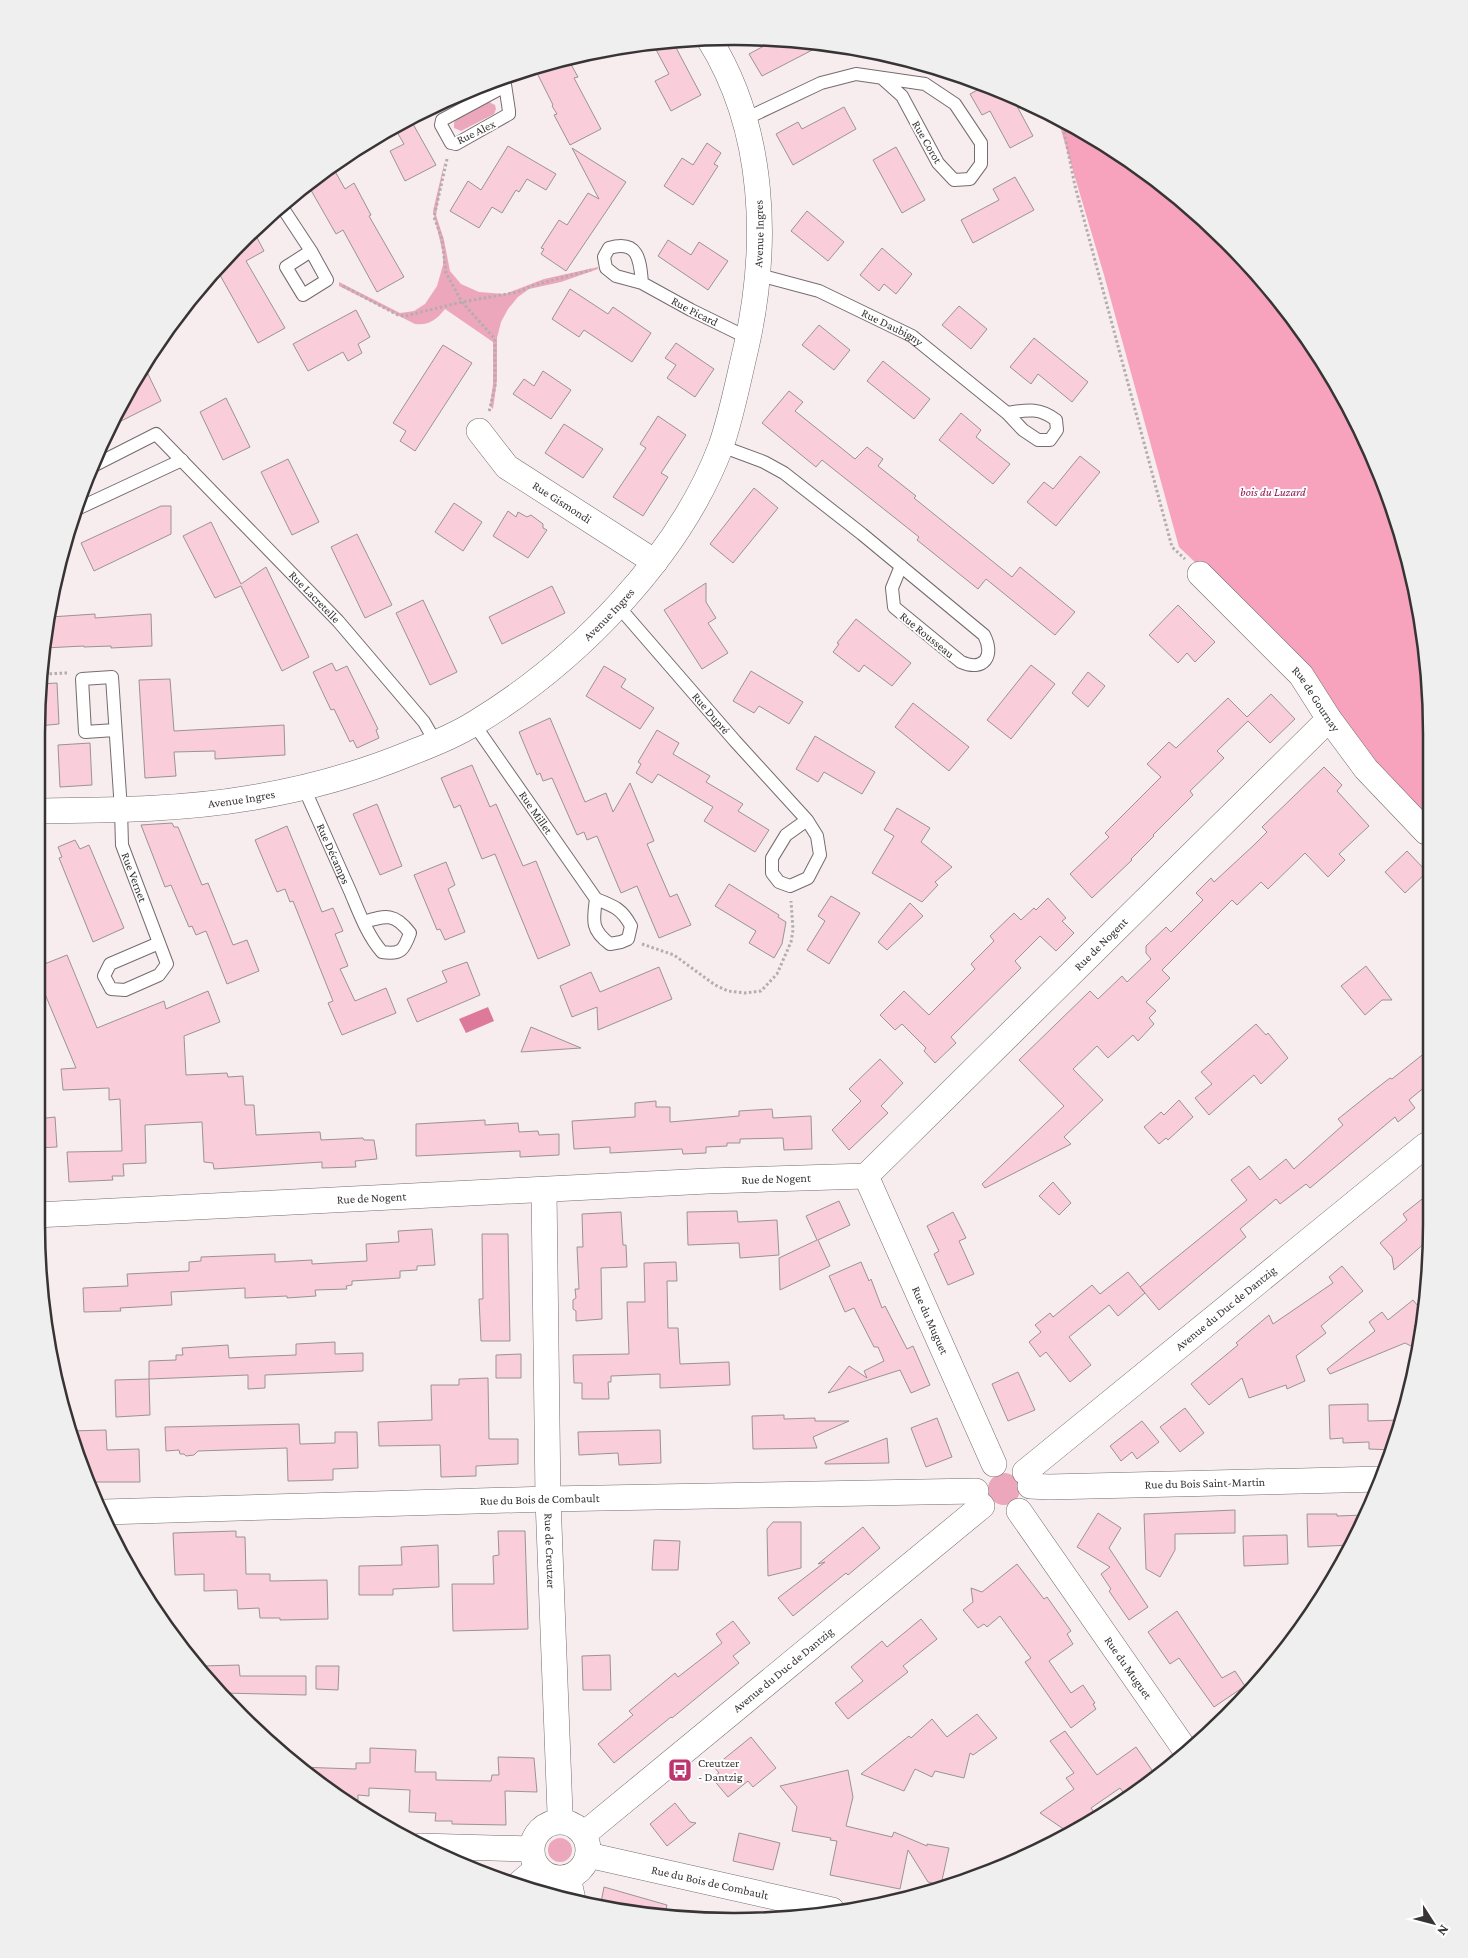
<svg xmlns="http://www.w3.org/2000/svg" width="1468" height="1958" viewBox="0 0 1468 1958" font-family="'Crimson Pro',serif">
<rect width="100%" height="100%" fill="#f7edef"/>
<path fill="#eda7bc" d="M489,102L495,105L496,109L494,114L461,131L454,128V123L456,119Z
M445,160L436,215L444,240L450,271L461,284L479,292L505,294L544,279L598,267V269L561,282L529,289L518,297L508,309L501,322L497,338V380L493,409L490,406L493,384V342L445,309C437,319 429,326 415,324L339,286V282L400,313L414,311L425,304L437,286L443,265V254L433,211Z
M988 1489a16 16 0 1 1 32 0a16 16 0 1 1-32 0Z
M548 1850a12 12 0 1 1 24 0a12 12 0 1 1-24 0Z"/>
<path fill="#f7a3bd" d="M1058,120L1121,154L1227,240L1314,346L1379,467L1426,643V821L1363,756L1314,675L1179,547L1104,275Z"/>
<path fill="#dd799b" d="M488,1007L494,1021L466,1033L459,1019Z"/>
<path fill="#f9cdd9" stroke="#9b9395" d="M775,40L797,42L822,45L762,76L749,54Z
M673,42L701,95L671,111L655,81L669,74L653,44Z
M568,59L578,77L574,78L601,129L570,145L554,115L557,114L552,106L553,105L535,69Z
M987,85L1011,95L1033,136L1010,148L990,111L982,115L970,94Z
M844,107L856,129L793,165L776,134L798,122L802,129Z
M413,124L436,165L405,181L390,151L404,144L397,132Z
M707,143L721,153L714,164L718,166L693,205L664,186L682,158L693,165Z
M508,146L556,174L546,190L527,179L519,192L516,190L502,213L492,207L479,228L450,211L468,181L481,190Z
M896,147L925,200L902,213L873,160Z
M572,148L626,182L566,271L541,254L544,249L541,248L559,220L567,225L588,193L599,199Z
M332,166L345,189L354,183L371,215L369,216L404,277L377,292L343,230L336,234L308,185Z
M1015,177L1034,210L973,243L961,220L999,200L993,189Z
M807,211L844,242L828,261L791,231Z
M253,230L264,251L246,261L285,328L258,343L216,268L241,240Z
M668,240L691,255L699,242L728,261L708,290L658,256Z
M882,248L912,274L896,294L884,284L879,291L860,275Z
M570,289L608,314L613,307L651,333L632,362L584,330L579,337L552,319Z
M959,306L987,329L971,349L942,325Z
M356,310L370,337L358,344L362,353L348,361L343,352L308,371L293,344Z
M819,325L850,350L834,370L802,345Z
M1034,338L1088,382L1072,402L1038,374L1031,384L1010,367Z
M676,343L714,369L695,397L667,378L676,365L665,358Z
M443,345L472,363L415,451L400,441L406,431L393,423Z
M883,361L930,399L914,419L867,381Z
M543,371L571,390L551,419L513,394L524,379L534,386Z
M148,374L161,401L107,428L137,380Z
M789,391L803,402L795,411L855,459L867,447L883,459L878,466L916,496L914,498L1012,577L1020,567L1075,612L1055,635L986,579L978,589L917,540L919,537L822,460L816,467L762,423Z
M226,398L250,447L223,460L200,412Z
M961,413L981,430L976,437L1010,464L993,484L939,440Z
M658,416L686,435L661,473L668,477L643,516L613,497L646,448L640,444Z
M564,424L603,449L583,478L545,453Z
M1080,456L1100,472L1056,526L1027,502L1044,482L1053,489Z
M288,459L319,522L292,535L261,472Z
M754,488L778,508L733,563L710,544Z
M454,503L482,522L463,551L435,532Z
M161,506H171V534L94,571L81,543Z
M508,511L516,517L518,512L527,517L531,515L543,524V528L547,530L528,558L493,536Z
M211,522L241,584L266,567L309,657L282,671L241,586L215,598L183,536Z
M357,534L392,605L365,618L331,547Z
M706,583V602L716,618L708,623L728,653L702,669L664,610Z
M552,586L565,613L502,644L489,617Z
M423,600L457,672L430,685L396,613Z
M1178,605L1215,642L1195,662L1187,653L1178,663L1149,635Z
M95,614V618L151,614L152,646L111,648V646L84,647V646L44,648L50,617Z
M856,619L911,663L892,686L864,665L859,672L833,652L839,644L837,643Z
M332,663L336,671L347,666L378,729L376,730L379,738L357,748L353,740L350,742L334,709L331,710L313,672Z
M1031,665L1055,684L1011,739L987,720Z
M604,666L626,679L621,687L654,708L640,729L586,696Z
M751,671L803,702L789,724L759,706L754,713L733,701Z
M1088,672L1105,686L1088,707L1072,693Z
M170,679L174,731L284,725L285,755L215,759V751L174,752L176,776L145,778L139,680Z
M57,683L59,724L38,726V684Z
M1271,694L1295,719L1270,743L1248,721L1217,751L1224,758L1190,791L1193,795L1153,835L1154,836L1131,859L1132,860L1092,898L1070,874L1109,837L1105,833L1161,777L1147,764L1169,742L1176,748L1228,698L1247,717Z
M913,703L969,747L949,771L895,727Z
M550,718L585,802L606,793L613,812L630,783L654,841L647,844L670,897L677,894L691,925L659,938L637,886L621,893L597,836L587,840L584,832L577,835L552,778L543,781L540,773L537,775L519,732Z
M657,730L679,743L673,754L710,776L706,782L743,804L738,811L769,830L755,852L704,821L713,807L658,774L652,783L636,773L641,764L638,762Z
M815,736L875,772L862,794L824,772L818,782L796,769Z
M90,743L92,785L60,787L58,745Z
M472,765L490,807L496,804L523,866L536,861L570,945L538,959L495,854L482,859L460,805L454,808L441,778Z
M1324,767L1342,785L1337,791L1369,826L1339,854L1345,860L1328,877L1305,853L1268,889L1261,882L1237,905L1232,900L1162,970L1170,978L1146,1002L1156,1011L1149,1018L1154,1024L1138,1041L1133,1035L1108,1058L1097,1046L1073,1069L1103,1100L1064,1137L1071,1144L985,1188L982,1184L1064,1106L1019,1060L1090,991L1098,999L1122,976L1127,982L1151,959L1146,953V946L1166,927L1171,932L1203,900L1196,893L1211,878L1214,882L1254,845L1267,832L1262,827Z
M377,804L402,866L380,875L353,814Z
M897,808L930,828L921,842L952,867L935,882L938,885L922,902L872,873L894,836L884,830Z
M172,823L174,827H178L202,885L208,883L233,945L247,940L259,971L227,984L206,931L196,935L192,926L189,927L171,885L165,887L141,825Z
M287,826L322,912L333,908L343,931L335,934L348,966L340,969L355,1001L386,988L396,1013L342,1035L328,1003L333,1001L293,901L290,902L285,889L277,892L255,840Z
M75,840L80,849L89,845L124,928L93,942L59,858L62,857L58,847Z
M1407,851L1426,871V873L1405,893L1385,872Z
M446,862L455,885L448,889L465,932L445,940L440,929L437,930L414,875Z
M729,884L779,915L778,917L786,922L782,944L774,958L749,943L756,931L715,906Z
M831,896L860,913L829,964L807,950L825,921L818,916Z
M1048,898L1066,918L1062,921L1074,933L1056,951L1040,936L1015,961L1021,968L951,1037L956,1043L935,1063L924,1051L926,1048L902,1024L895,1030L880,1015L904,991L929,1015L975,969L971,964L994,941L990,936L1014,913L1021,920L1034,908L1036,910Z
M910,903L923,916L887,950L878,942Z
M67,955L97,1028L164,1001L166,1009L208,991L220,1022L184,1036L186,1075L227,1073L228,1077L243,1076L245,1105H254L256,1135L320,1132L321,1140L363,1138L364,1140H374L377,1159L355,1161L356,1167L322,1168V1162L214,1169L213,1163L204,1162L202,1122L145,1125L146,1163L123,1164L124,1176H112L113,1180L69,1182L67,1152L122,1151L120,1099L109,1100V1088L63,1090L61,1069L76,1068L37,975V967Z
M467,962L480,995L417,1022L407,999L447,982L442,971Z
M1366,966L1392,1000H1382L1365,1015L1341,986Z
M659,967L672,999L598,1030L597,1007L572,1017L560,986L591,972L600,992Z
M1256,1024L1266,1035L1268,1033L1288,1058L1261,1084L1254,1075L1209,1115L1195,1098L1212,1084L1201,1072Z
M531,1027L581,1048L521,1052Z
M1426,1052V1086L1409,1100L1415,1108L1398,1122L1395,1117L1310,1188L1306,1184L1280,1204L1276,1199L1240,1229L1246,1237L1159,1310L1140,1287L1247,1200L1231,1180L1249,1166L1260,1180L1286,1159L1294,1169L1343,1125L1338,1119L1373,1091L1390,1078L1392,1079Z
M880,1059L903,1083L881,1106L888,1113L849,1150L832,1130L861,1101L849,1089Z
M1179,1100L1193,1117L1168,1140L1166,1138L1159,1144L1144,1127L1161,1112L1164,1115Z
M656,1101V1107H670V1122L739,1116V1111L772,1109L773,1118L811,1116L812,1149L784,1150L783,1138L740,1139V1143H727V1146L706,1147V1153L683,1154L682,1149L610,1153V1147L574,1149L572,1121L635,1117V1103Z
M55,1117L57,1147L36,1148L37,1119Z
M485,1120V1125L518,1123L519,1132L538,1131L539,1135L559,1134V1155L520,1157V1151L416,1156V1124Z
M1053,1182L1071,1203L1059,1215L1039,1196Z
M1426,1196V1242L1394,1270L1392,1257L1380,1243L1407,1220L1403,1214Z
M839,1201L850,1225L818,1240L830,1266L780,1290L779,1258L817,1240L806,1216Z
M737,1211L738,1222L777,1220L779,1255L740,1258L739,1243L688,1245L687,1212Z
M621,1212L623,1245H626L627,1267L601,1268L602,1319L576,1321V1311L573,1309V1300L576,1298L575,1289H579L577,1247H583L582,1214Z
M953,1212L966,1238L959,1241L974,1274L948,1285L934,1254L939,1251L927,1226Z
M432,1229L435,1265L417,1266V1270L400,1271V1278L352,1281V1285L346,1286L347,1289L315,1290L316,1296L287,1298V1296L245,1298V1288L171,1292L172,1305L120,1308L121,1311L84,1312L83,1288L128,1286L127,1274L189,1271V1262L201,1261V1257L275,1254V1262L312,1260V1264L367,1261L366,1244L399,1242L398,1231Z
M482,1234H508L510,1341H481L479,1299H483Z
M676,1262L677,1281H667L668,1328H678L680,1364L729,1362L730,1385L660,1388V1374L611,1376V1382H608L609,1399H582V1383H574L573,1355L629,1354L627,1302H645L644,1263Z
M861,1262L869,1281L871,1279L882,1308L885,1306L907,1349L913,1346L930,1385L911,1393L900,1370L828,1393L849,1366L867,1378L864,1371L884,1361L878,1347H874L854,1308L845,1312L829,1276Z
M1342,1266L1363,1291L1321,1326L1326,1333L1296,1356L1305,1381L1287,1389L1286,1385L1249,1398L1242,1378L1209,1405L1191,1384L1238,1345L1236,1343L1269,1315L1273,1324L1333,1283L1329,1277Z
M1128,1272L1145,1293L1118,1316L1109,1305L1069,1337L1091,1365L1070,1382L1046,1352L1040,1357L1029,1342L1041,1332L1035,1325L1050,1313L1053,1317L1092,1285L1100,1294Z
M1413,1300L1423,1312L1414,1327L1421,1331L1411,1346L1405,1343L1330,1374L1327,1369L1375,1331L1369,1322L1382,1312L1388,1320Z
M335,1342V1354L363,1353V1371L265,1375V1388L248,1389V1375L149,1379V1361L176,1360V1355H183L182,1348L228,1345L229,1358L247,1357L296,1355V1344Z
M521,1354V1378H496V1355Z
M1018,1372L1035,1410L1008,1421L992,1384Z
M488,1378L489,1439H518V1464L476,1466V1476L441,1477L440,1445L379,1446L378,1422L432,1420L431,1385H459V1379Z
M149,1379L150,1415L116,1417L115,1380Z
M1368,1404V1421L1401,1420L1394,1450L1369,1449V1442L1343,1443V1438L1330,1439L1329,1405Z
M1185,1408L1204,1433L1180,1452L1160,1427Z
M784,1415V1419L815,1418V1421H849L813,1437L817,1448L753,1449L752,1416Z
M937,1418L952,1457L926,1467L911,1428Z
M1142,1421L1159,1442L1137,1459L1132,1452L1121,1461L1110,1446Z
M299,1424L300,1444L335,1443V1432H357L358,1468L333,1469V1480L288,1481L287,1448L198,1451L194,1455L186,1456L184,1454H180L179,1450L166,1451L165,1427Z
M106,1430L107,1450L139,1449L140,1482H92L71,1431Z
M660,1430L661,1463L619,1465L618,1453L579,1455L578,1432Z
M887,1438L889,1463L825,1464V1462Z
M1235,1510V1533L1175,1534V1550L1160,1577L1146,1569L1144,1514Z
M1098,1513L1121,1528L1109,1548L1148,1607L1129,1620L1109,1591L1111,1589L1101,1574L1110,1567L1077,1547Z
M1307,1514H1337V1516L1364,1515L1351,1545L1308,1547Z
M773,1522H801V1568L768,1576L767,1529Z
M863,1527L880,1548L848,1575L846,1573L793,1616L778,1598L825,1562L818,1564Z
M236,1531V1537H245L246,1574H270V1581L327,1580L328,1619L280,1620V1618H260L259,1608L238,1609L237,1590L204,1591V1574L175,1575L173,1533Z
M498,1531H525L528,1629L453,1631L452,1584H494L493,1556L499,1555Z
M1287,1535L1288,1564L1244,1566L1243,1536Z
M654,1540L680,1541L678,1570H652Z
M438,1545L439,1587L393,1589V1595H359V1566L402,1565L401,1547Z
M1017,1564L1044,1599L1047,1597L1071,1631L1067,1634L1073,1644L1049,1661L1071,1693L1083,1685L1095,1703L1093,1704L1096,1709L1071,1728L1025,1662L1031,1658L1000,1616L987,1627L984,1624L978,1628L963,1610L973,1602L971,1588L982,1592Z
M1177,1611L1222,1678L1235,1671L1245,1686L1214,1707L1179,1658L1170,1664L1148,1632Z
M921,1619L937,1639L903,1666L908,1672L848,1719L835,1703L863,1681L851,1667L882,1641L887,1647Z
M733,1621L750,1643L733,1656L739,1663L672,1718L671,1717L614,1763L598,1744L633,1715L629,1711L675,1673L678,1677L722,1643L716,1634Z
M610,1655L611,1690H583L582,1656Z
M239,1665L240,1676H306V1695L222,1693L202,1666Z
M316,1666H339L338,1690L316,1689Z
M977,1714L997,1738L973,1755L970,1753L964,1778L935,1771L932,1777L915,1769L904,1791L861,1774L909,1736L911,1738L932,1719L947,1737Z
M1065,1731L1097,1775L1136,1747L1156,1776L1128,1799L1120,1788L1091,1808L1097,1816L1069,1830H1065L1040,1813L1074,1789L1066,1778L1074,1773L1050,1741Z
M751,1737L776,1768L753,1787L748,1781L728,1797L712,1778L719,1773L714,1767Z
M370,1748L416,1750L415,1772H436V1780L491,1781L492,1775H499L498,1757L534,1758L537,1792L505,1791L506,1825L452,1824V1821H435L436,1813L409,1812L410,1790L369,1788V1796L358,1795V1800H345L309,1778L297,1767L356,1769V1763H370Z
M848,1770L853,1797L846,1826L892,1837L894,1832L927,1846V1844L949,1848L941,1885L928,1882L908,1850L900,1889L830,1875L837,1841L830,1840L831,1838L792,1831L797,1807L780,1786Z
M675,1803L690,1822L696,1823L667,1846L650,1824Z
M739,1833L780,1843L773,1870L733,1861Z
M604,1887L667,1905L665,1913L600,1908Z"/>
<g fill="none" stroke-linecap="round" stroke-linejoin="round">
<g stroke="#756c6f" stroke-width="14">
<g id="lane">
<path d="M504,78L509,111V114L456,144L451,143L441,125L442,120L505,86"/>
<path d="M745,119L821,83L856,74L925,84L955,104L981,143V164L970,179L954,180L938,163L902,96L883,79"/>
<path d="M282,207L311,251L327,280L303,295L286,267L311,251"/>
<path id="s1" d="M759,275L819,291L912,336L1007,413L1023,430L1038,440H1050L1057,430L1056,420C1039,407 1027,410 1007,413"/>
<path id="s2" d="M642,283C640,261 639,239 609,248L604,257L606,268L616,276L642,283L691,310L748,338"/>
<path d="M721,446L764,462L784,473L862,534L984,635C995,656 984,672 961,662L894,607L892,588L901,566"/>
<path id="s3" d="M93,466L156,434L338,621L424,722L436,743"/>
<path d="M77,509L182,460"/>
<path id="s4" d="M618,606L735,741L807,820L817,836L820,855L808,878L790,886L779,882L772,873V858L786,835L807,820"/>
<path id="s5" d="M474,724L596,899C614,906 622,909 631,926L628,939L621,942L610,944C591,930 593,921 596,899"/>
<path id="s6" d="M115,730L85,732L82,679L112,677L121,810L122,845L167,964L159,975L125,990L111,989L104,976L110,964L159,943"/>
<path id="s7" d="M304,788C319,822 335,857 350,891C359,912 367,935 382,952C401,955 404,950 410,933C395,913 386,915 364,922"/>
</g>
</g>
<g stroke="#756c6f" stroke-width="26">
<g id="street">
<path id="s8" d="M479,431L507,467L655,562"/>
<path id="s9" d="M1200,574L1301,675L1329,719L1366,769L1426,832"/>
<path id="s10" d="M37,811C108,810 180,810 250,798C306,789 360,774 413,752C434,744 456,735 475,723C576,662 679,557 721,446C732,414 738,381 746,348C769,246 766,130 709,39"/>
<path id="s11" d="M866,1176L994,1464"/>
<path id="s12" d="M544,1190L548,1499L560,1813L562,1821"/>
<path id="s13" d="M36,1215L708,1181L866,1176L1329,719"/>
<path id="s14" d="M1025,1472L1426,1145"/>
<path id="s15" d="M1030,1486L1049,1487L1381,1479"/>
<path id="s16" d="M1019,1511L1186,1751"/>
<path id="s17" d="M104,1512L548,1499L976,1491"/>
<circle cx="560" cy="1850" r="28"/>
<path id="s18" d="M584,1834L982,1506"/>
<path d="M420,1846L531,1849"/>
<path id="s19" d="M588,1855L832,1910"/>
<path d="M568,1877L573,1900"/>
<path d="M521,1882L538,1868"/>
</g>
</g>
<path stroke="#b4acae" stroke-width="3" stroke-dasharray="2.5 2.5" stroke-linecap="butt" d="M1062,122L1075,186L1172,547L1185,559
M447,159L434,217L442,239L446,273L462,302L495,339V386L489,412
M343,286L398,315L405,316L462,302L518,292L534,285L591,270
M40,672L44,674L67,673
M642,944L674,955L715,985L728,991L745,993L761,991L777,974L791,942L793,930L791,901"/>
<use href="#lane" stroke="#fff" stroke-width="12"/>
<use href="#street" stroke="#fff" stroke-width="25"/>
</g>
<defs>
<g id="bus-square" transform="scale(1.25)"><rect x="-9" y="-9" width="18" height="18" rx="4" fill="#be346e" stroke="#fff"/><path d="M-5-6H5V4H4V6H2V4H-2V6H-4V4H-5ZM-3.5-4V0h7V-4ZM-3.5 1.2v1.5H-2V1.2ZM2 1.2v1.5H3.5V1.2Z" fill="#fff"/></g>
</defs>
<g fill-rule="evenodd">
<use href="#bus-square" x="680" y="1770"/>
</g>
<g text-anchor="middle" dominant-baseline="central" stroke-width="4" stroke-linejoin="round" paint-order="stroke">
<g font-size="12" fill="#383435" stroke="#fff">
<text transform="translate(476 132) rotate(-26)">Rue Alex</text>
<text transform="translate(927 142) rotate(60)">Rue Corot</text>
<text stroke="none"><textPath href="#s10" startOffset="1045">Avenue Ingres</textPath></text>
<text stroke="none"><textPath href="#s2" startOffset="181">Rue Picard</textPath></text>
<text stroke="none"><textPath href="#s1" startOffset="144">Rue Daubigny</textPath></text>
<text stroke="none"><textPath href="#s8" startOffset="111">Rue Gismondi</textPath></text>
<text stroke="none"><textPath href="#s3" startOffset="298">Rue Lacretelle</textPath></text>
<text stroke="none"><textPath href="#s10" startOffset="625">Avenue Ingres</textPath></text>
<text transform="translate(927 635) rotate(39)">Rue Rousseau</text>
<text stroke="none"><textPath href="#s9" startOffset="171">Rue de Gournay</textPath></text>
<text stroke="none"><textPath href="#s4" startOffset="142">Rue Dupré</textPath></text>
<text stroke="none"><textPath href="#s10" startOffset="205">Avenue Ingres</textPath></text>
<text stroke="none"><textPath href="#s5" startOffset="108">Rue Millet</textPath></text>
<text stroke="none"><textPath href="#s7" startOffset="72">Rue Décamps</textPath></text>
<text stroke="none"><textPath href="#s6" startOffset="316">Rue Vernet</textPath></text>
<text stroke="none"><textPath href="#s13" startOffset="1161">Rue de Nogent</textPath></text>
<text stroke="none"><textPath href="#s13" startOffset="741">Rue de Nogent</textPath></text>
<text stroke="none"><textPath href="#s13" startOffset="336">Rue de Nogent</textPath></text>
<text stroke="none"><textPath href="#s14" startOffset="259">Avenue du Duc de Dantzig</textPath></text>
<text stroke="none"><textPath href="#s11" startOffset="158">Rue du Muguet</textPath></text>
<text stroke="none"><textPath href="#s15" startOffset="175">Rue du Bois Saint-Martin</textPath></text>
<text stroke="none"><textPath href="#s17" startOffset="436">Rue du Bois de Combault</textPath></text>
<text stroke="none"><textPath href="#s12" startOffset="361">Rue de Creutzer</textPath></text>
<text stroke="none"><textPath href="#s16" startOffset="191">Rue du Muguet</textPath></text>
<text stroke="none"><textPath href="#s18" startOffset="258">Avenue du Duc de Dantzig</textPath></text>
<text stroke="none"><textPath href="#s19" startOffset="125">Rue du Bois de Combault</textPath></text>
</g>
<g font-size="12" font-style="italic" fill="#91184f" stroke="#fff">
<text x="1273" y="492">bois du Luzard</text>
</g>
<g font-size="12" fill="#383435" stroke="#fff" text-anchor="start">
<text x="698" y="1763">Creutzer<tspan x="698" dy="14">- Dantzig</tspan></text>
</g>
</g>
<path d="M0 0H1468V1958H0ZM734 45H734A689 689 0 0 1 1423 734V1224A689 689 0 0 1 734 1913H734A689 689 0 0 1 45 1224V734A689 689 0 0 1 734 45Z" fill="#efefef" fill-rule="evenodd"/>
<path fill="none" stroke="#383435" stroke-width="2.5" d="M734 45H734A689 689 0 0 1 1423 734V1224A689 689 0 0 1 734 1913H734A689 689 0 0 1 45 1224V734A689 689 0 0 1 734 45Z"/>
<g transform="translate(1433 1923) rotate(126)" stroke="#ffffff" stroke-width="4" paint-order="stroke">
<path d="M0-4L9 19L0 12L-9 19Z" fill="#383435"/>
<text y="-8" font-size="14" font-weight="bold" text-anchor="middle" fill="#383435">N</text>
</g>
</svg>
